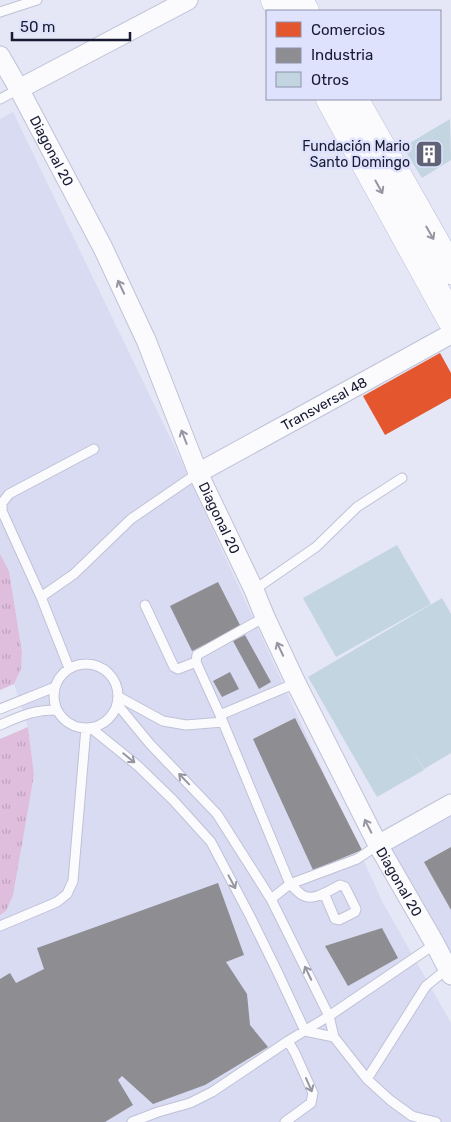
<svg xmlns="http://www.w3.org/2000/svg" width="451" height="1122" viewBox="0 0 451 1122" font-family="Rubik,sans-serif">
<defs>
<pattern id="grass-tufts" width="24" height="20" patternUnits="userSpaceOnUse" patternTransform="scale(1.25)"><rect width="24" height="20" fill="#dfbddc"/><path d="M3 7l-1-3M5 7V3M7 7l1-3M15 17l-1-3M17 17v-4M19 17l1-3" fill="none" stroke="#bfa2bd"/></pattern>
</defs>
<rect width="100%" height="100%" fill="#e5e7f6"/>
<path fill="#d8dbf2" d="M13,112L179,456L383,903L451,1023V1122H0V915L6,911L34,775L28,727L14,684L21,669L22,652L9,571L0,554V119Z
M451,815V977L384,850Z"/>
<path fill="url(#grass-tufts)" d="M0,554L9,571L22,652L21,669L14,684L0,690Z
M28,727L34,775L13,895L6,911L0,915V739Z"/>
<path fill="#e4572e" d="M440,353L451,373V398L385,435L363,396Z"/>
<path fill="#8d8d92" d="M218,582L241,627L192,651L170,606Z
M245,635L271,682L259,689L233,641Z
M230,672L239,689L222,697L213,681Z
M295,718L362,850L313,870L253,739Z
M451,847V910L424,862Z
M218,883L244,955L226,962L247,994L250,1025L268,1047L205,1085L153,1104L122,1076L118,1080L133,1105L105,1122H0V979L10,973L16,983L44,969L37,948Z
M382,928L398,958L348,986L325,946Z"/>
<path fill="#c3d5e1" d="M450,119L451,160L422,178L403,147Z
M397,545L431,604L336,657L303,598Z
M442,598L451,614V753L424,769L410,746L424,770L377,797L308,677Z"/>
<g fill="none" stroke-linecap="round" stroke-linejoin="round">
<g stroke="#bfc2d6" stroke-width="11">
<path id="lane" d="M0,12L37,0
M0,99L19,89
M254,590L316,547L357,507L402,478
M41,597L74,574L131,519L198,473
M145,605L174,667L178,669L196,662
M54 696a32 32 0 1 1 64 0a32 32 0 1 1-64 0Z
M69,668L41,597L2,511V503L9,494L94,449
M296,683L220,715L290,884C294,888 298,892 302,895C313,902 330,890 340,885L345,887L356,909L355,912L339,920L335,919L324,893
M119,697L163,721L186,725L223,722
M117,704L150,744L217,814L271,899L329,1016L334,1037L367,1079L390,1100L412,1116L436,1122
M0,709L55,687
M220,715L196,662L197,655L265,617
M0,725C21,716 33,710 56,710
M91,728L138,766L173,800L211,842L250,916L277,971L305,1031L334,1037
M271,899L290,884L357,859L378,845
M0,926L57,902L67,894L73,881L86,728
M367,1079L426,986L447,969
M132,1122L158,1112L190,1103L212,1092L288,1041L329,1016L435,944
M285,1122L311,1103L313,1093L295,1053L288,1041"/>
</g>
<g stroke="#bfc2d6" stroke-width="21">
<g id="street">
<path id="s1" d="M0,56L19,89L103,248L146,340L198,473L254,590L265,617L296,683L378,845L435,944L451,975"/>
<path d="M19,89L188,0"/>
<path id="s2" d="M198,473L451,334"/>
<path d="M378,845L451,804"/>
</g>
</g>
<g stroke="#bfc2d6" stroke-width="29">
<path id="primary" d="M275,0L282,11
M298,0L305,11
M330,99L451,319
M354,99L451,270"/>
</g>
<use href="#lane" stroke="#fbfbfe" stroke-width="9"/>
<use href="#street" stroke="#fbfbfe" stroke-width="19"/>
<use href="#primary" stroke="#fbfbfe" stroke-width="28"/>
</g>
<defs><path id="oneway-shaft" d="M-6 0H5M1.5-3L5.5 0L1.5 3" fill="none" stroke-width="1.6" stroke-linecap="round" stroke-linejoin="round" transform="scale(1.25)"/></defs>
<g stroke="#9596a2">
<use href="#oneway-shaft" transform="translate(379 187) rotate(61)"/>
<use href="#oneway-shaft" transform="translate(430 233) rotate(60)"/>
<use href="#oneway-shaft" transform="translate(121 287) rotate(-115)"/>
<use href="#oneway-shaft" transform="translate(184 437) rotate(-111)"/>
<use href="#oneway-shaft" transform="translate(280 649) rotate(-115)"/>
<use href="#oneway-shaft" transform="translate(129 758) rotate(39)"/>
<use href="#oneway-shaft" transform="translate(184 779) rotate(-134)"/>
<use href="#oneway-shaft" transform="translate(368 826) rotate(-117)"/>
<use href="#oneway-shaft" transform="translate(232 882) rotate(62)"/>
<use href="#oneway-shaft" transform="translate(308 973) rotate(-116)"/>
<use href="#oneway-shaft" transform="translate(309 1085) rotate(66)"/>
</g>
<defs>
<g id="building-square" transform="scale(1.4375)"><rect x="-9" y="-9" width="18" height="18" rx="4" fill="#606277" stroke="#dee2fd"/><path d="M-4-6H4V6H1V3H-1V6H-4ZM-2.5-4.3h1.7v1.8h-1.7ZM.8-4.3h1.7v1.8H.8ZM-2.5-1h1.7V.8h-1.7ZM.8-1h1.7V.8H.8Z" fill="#fff"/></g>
</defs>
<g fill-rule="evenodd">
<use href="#building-square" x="429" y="154"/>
</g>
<g text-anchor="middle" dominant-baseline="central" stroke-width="5" stroke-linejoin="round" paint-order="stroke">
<g font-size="14" fill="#181a32" stroke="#dee2fd" text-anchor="end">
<text x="410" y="146">Fundación Mario<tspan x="410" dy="16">Santo Domingo</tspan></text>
</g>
<g font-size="14" fill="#181a32" stroke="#dee2fd">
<text stroke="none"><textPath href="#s1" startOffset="108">Diagonal 20</textPath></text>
<text stroke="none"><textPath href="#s2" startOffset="144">Transversal 48</textPath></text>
<text stroke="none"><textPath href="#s1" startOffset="512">Diagonal 20</textPath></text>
<text stroke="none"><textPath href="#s1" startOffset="918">Diagonal 20</textPath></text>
</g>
</g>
<rect x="266" y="10" width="175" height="90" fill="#dee2fd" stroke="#8f92ac"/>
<rect x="276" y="22" width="25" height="15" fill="#e4572e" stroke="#8f92ac"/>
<text x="311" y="35" font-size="15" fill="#181a32">Comercios</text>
<rect x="276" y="48" width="25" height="15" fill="#8d8d92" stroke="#8f92ac"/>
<text x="311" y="60" font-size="15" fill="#181a32">Industria</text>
<rect x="276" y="72" width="25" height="15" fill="#c3d5e1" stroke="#8f92ac"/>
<text x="311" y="85" font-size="15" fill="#181a32">Otros</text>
<path d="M12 32v8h118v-8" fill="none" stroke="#181a32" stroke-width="2.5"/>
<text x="20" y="32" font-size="15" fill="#181a32" stroke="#dee2fd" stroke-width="4" paint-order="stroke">50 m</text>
</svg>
